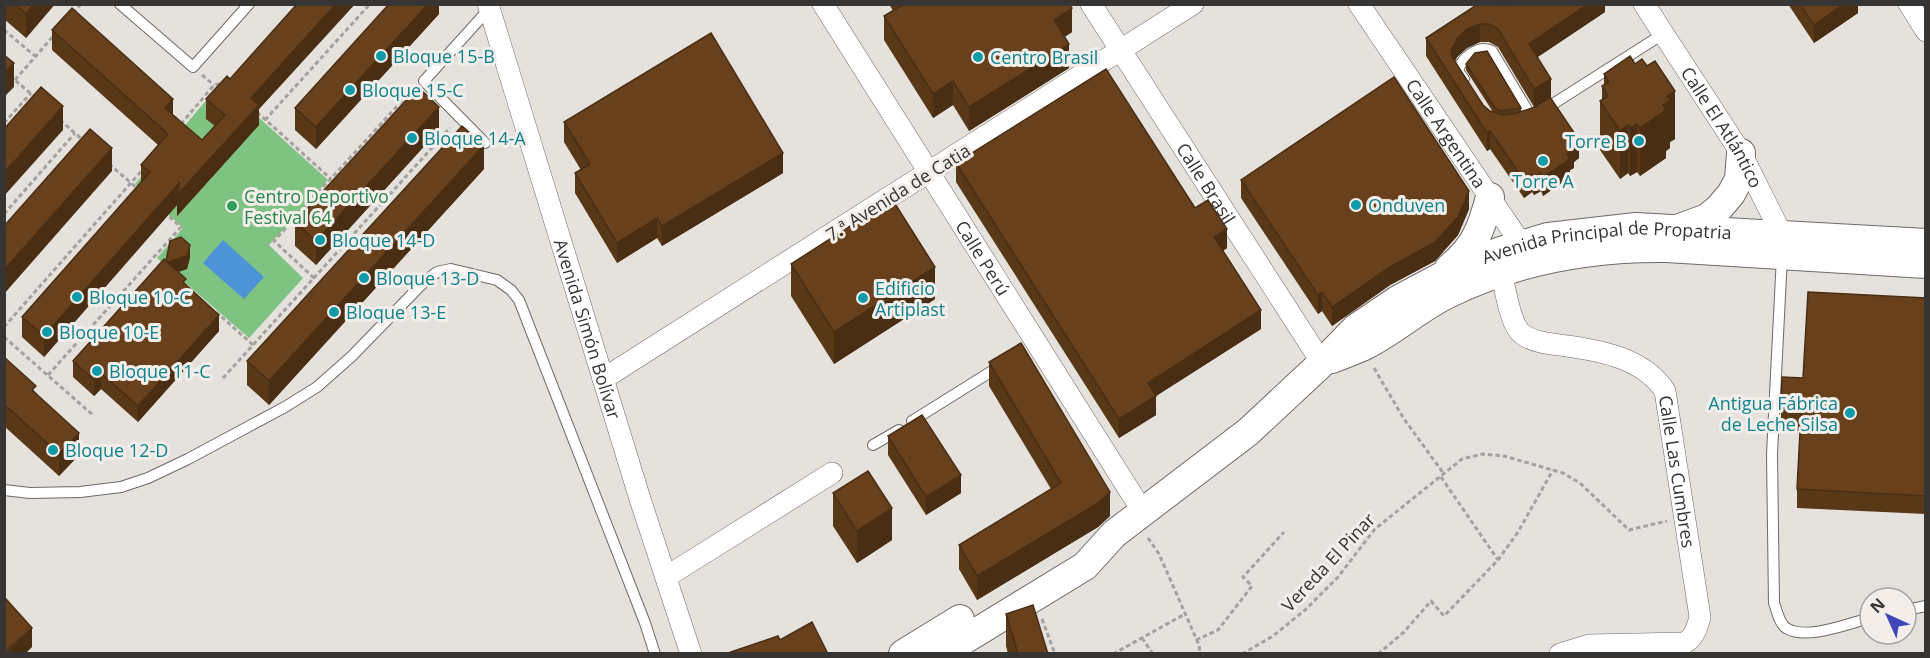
<svg xmlns="http://www.w3.org/2000/svg" width="1930" height="658" viewBox="0 0 1930 658" font-family="'Open Sans',sans-serif">
<rect width="100%" height="100%" fill="#e5e1dd"/>
<path fill="#7ec381" d="M225,87L328,180L269,245L303,278L249,338L157,258L183,228L135,184L215,90Z"/>
<path fill="#4c94d7" d="M223,240L264,277L244,299L203,263Z"/>
<g fill="none" stroke-linecap="round" stroke-linejoin="round">
<g stroke="#6e6a67" stroke-width="12">
<path id="lane" d="M120,4L193,67L249,4
M1464,79L1458,71C1461,58 1479,44 1492,51L1532,118
M1542,111L1663,34
M485,143L424,81L489,9
M1782,256L1772,454L1774,603C1777,611 1779,623 1786,628C1806,641 1849,623 1870,618
M912,421L1000,366
M873,445L899,430
M4,490L30,493L80,492L121,487L148,478L188,459L285,407L317,387L352,356L421,285L437,272L451,269L497,280L511,290L519,300L645,623L655,654
M1906,610L1926,606"/>
</g>
<g stroke="#6e6a67" stroke-width="22">
<g id="street">
<path id="s1" d="M488,4L640,499L691,654"/>
<path id="s2" d="M823,4L1143,512"/>
<path id="s3" d="M1091,4L1322,363"/>
<path id="s4" d="M1359,4L1522,245L1525,257"/>
<path id="s5" d="M1644,4L1741,153L1782,235V246"/>
<path d="M1909,4L1926,31"/>
<path id="s6" d="M1501,272C1505,287 1510,325 1522,334C1534,343 1553,344 1567,346C1603,351 1644,359 1665,391L1700,617C1697,628 1695,636 1685,643L1589,645L1560,654"/>
<path d="M603,379L1193,4"/>
<path d="M666,577L832,473"/>
</g>
</g>
<g stroke="#6e6a67" stroke-width="30">
<g id="secondary">
<path d="M1680,228L1707,218L1719,208L1731,194L1739,179L1741,153"/>
<path d="M1449,268C1475,248 1482,227 1490,197"/>
<path d="M1332,359C1344,354 1356,350 1366,345C1392,332 1417,310 1444,296C1513,261 1590,247 1667,248L1926,264"/>
<path d="M903,654L960,619"/>
<path id="s7" d="M941,654L1085,566L1114,534L1248,432L1322,363L1356,328L1399,299L1467,263L1501,251L1548,237L1636,227L1926,243"/>
</g>
</g>
<path stroke="#a5a19e" stroke-width="3" stroke-dasharray="4.5 3" stroke-linecap="butt" d="M73,13L81,4
M4,30L35,56
M4,71L35,97
M202,75L214,85
M15,80L55,34
M257,112L331,179
M60,120L84,141
M265,120L370,4
M4,123L31,93
M181,124L214,85L223,83
M109,164L138,189
M4,214L75,133
M314,278L274,241L400,103L413,91
M216,312L253,345
M4,327L144,168
M4,337L94,416
M1374,368L1404,419L1444,474
M48,375L181,227L165,213
M223,378L450,128
M1441,477L1498,560
M1148,538L1159,554L1199,645L1200,654
M1042,619L1055,654
M1142,638L1153,654
M1196,640L1218,630L1252,586L1243,577L1284,532
M1113,654L1185,614
M1242,654L1273,636L1305,610L1338,577L1375,529L1462,459L1483,454L1504,456L1563,473L1580,483L1629,530L1667,521
M1378,654L1404,632L1431,601L1444,616L1498,560L1518,532L1553,470"/>
<use href="#lane" stroke="#fff" stroke-width="10"/>
<use href="#street" stroke="#fff" stroke-width="21"/>
<use href="#secondary" stroke="#fff" stroke-width="28"/>
</g>
<path fill="#593818" fill-rule="evenodd" d="M4,4H55L26,38L4,19Z
M297,4H355L259,109V125L177,216V205L44,357L22,337V317L141,182V165L158,145L52,50V30L173,115L202,140L215,126L206,119V99L230,79Z
M439,4V14L316,149L295,130V108Z
M889,4H1069L1072,32L1064,37L1069,68L969,131L953,105L933,118L884,40V16L893,11Z
M1605,4V12L1537,57L1550,97L1579,158L1574,162V168L1570,170V177L1543,196L1541,191L1534,195L1532,192L1524,198L1490,149L1487,151L1426,56V38L1504,6ZM1480,42H1489L1498,47L1534,107L1521,112V108L1466,64V70L1493,112L1490,111L1483,105L1455,61L1457,57L1467,48Z
M1788,4H1858V13L1814,43Z
M1604,74L1675,139L1670,142V148L1666,151V158L1640,176L1637,172L1630,176L1628,173L1620,179L1600,150V101L1602,100V86L1604,85Z
M564,122L783,173L662,246L657,238L617,263L575,193V173L581,170L564,142Z
M439,130L316,265L295,246V222Z
M956,163L1195,208L1227,248L1223,251L1261,329L1156,396V415L1119,438L956,182Z
M484,169L269,405L247,385V361Z
M1241,180L1469,209L1458,235L1435,261L1390,285L1332,326L1322,311L1318,314L1241,198Z
M190,257L187,269L178,272L186,285L219,331L138,422L101,389L94,396L73,377V361L166,261Z
M791,264L935,299L834,364L791,296Z
M1926,298V514L1797,508V489L1800,431L1781,430V412L1803,378Z
M4,357L36,393L79,455L59,476L4,426Z
M989,362L1110,516L1098,527L977,600L959,569V545L1051,489L989,386Z
M888,436L961,493L926,515L888,455Z
M833,493L892,540L857,563L833,526Z
M1006,614L1048,654H1008L1006,646Z"/>
<path fill="#492e14" d="M34,4H55L26,38V14Z
M336,4H355L259,109V125L177,216V205L44,357V336L180,182L251,98Z
M428,4H439V14L316,149V127Z
M1588,4H1605V12L1529,63V44Z
M1844,4H1858V13L1814,43V25Z
M1072,8V32L1054,44V20Z
M1480,24V42L1467,48L1457,57L1451,69V51L1457,39L1467,29Z
M1069,44V68L969,131V107Z
M14,63V87L4,97V73Z
M1551,79V97L1534,108V89Z
M953,81V105L933,118V94Z
M1675,91V139L1670,142V148L1666,151V158L1640,176V128L1663,105L1667,96Z
M173,99V119L165,108Z
M63,106V130L4,196V173Z
M439,107V130L316,265V241Z
M1637,124V172L1630,176V128Z
M1628,125V173L1620,179V131Z
M1490,131V149L1487,151V133Z
M1579,140V158L1574,162V168L1570,170V177L1543,196V177L1567,154L1571,146Z
M484,145V169L269,405V381Z
M112,148V171L4,294V270Z
M783,153V173L662,246V226Z
M1541,173V191L1534,195V177Z
M1532,174V192L1524,198V180Z
M1469,191V209L1458,235L1435,261L1390,285L1332,326V307Z
M657,218V238L617,263V243Z
M1227,229V248L1214,256V237Z
M190,245V257L187,269L166,276V263Z
M935,267V299L834,364V332Z
M1322,292V311L1318,314V295Z
M1261,310V329L1156,396V415L1119,438V419L1148,383Z
M219,315V331L138,422V406Z
M101,373V389L94,396V380Z
M79,433V455L59,476V454Z
M961,475V493L926,515V497Z
M1110,492V516L1098,527L977,600V576Z
M892,508V540L857,563V531Z
M32,628V647L25,654H4Z"/>
<path fill="#68411c" stroke="#492e14" stroke-width="1.5" d="M15,4H34L26,14Z
M297,4H336L251,98L259,105L177,195L180,182L44,336L22,317L150,172L141,165L168,134L52,30L72,8L173,99L165,108L202,140L225,115L206,99L227,76L230,79Z
M389,4H428L316,127L295,108Z
M904,4H1069L1072,8L1054,20L1069,44L969,107L953,81L933,94L884,16Z
M1478,4H1503L1504,6L1507,4H1588L1529,44L1551,79L1534,89L1498,29L1489,24H1480L1467,29L1457,39L1451,51L1452,57L1483,105L1490,111L1503,115L1517,113L1535,107L1550,97L1579,140L1571,146L1574,150L1567,154L1570,159L1543,177L1541,173L1534,177L1532,174L1524,180L1490,131L1487,133L1426,38Z
M1800,4H1844L1814,25Z
M711,33L783,153L662,226L657,218L617,243L575,173L590,164L564,122Z
M1487,51L1521,108L1500,111L1495,108L1466,64L1475,53Z
M4,55L14,63L4,73Z
M1630,56L1635,64L1642,59L1647,66L1655,61L1675,91L1667,96L1670,100L1663,105L1666,110L1640,128L1637,124L1630,128L1628,125L1620,131L1600,101L1608,96L1602,86L1609,82L1604,74Z
M1106,69L1195,208L1208,200L1227,229L1214,237L1261,310L1148,383L1156,396L1119,419L956,163Z
M1394,77L1469,191L1458,217L1435,242L1390,267L1332,307L1322,292L1318,295L1241,180Z
M41,87L63,106L4,173V129Z
M418,87L439,107L316,241L295,222Z
M462,126L484,145L269,381L247,361Z
M90,129L112,148L4,270V226Z
M892,199L935,267L834,332L791,264Z
M181,237L190,245L187,256L168,262L166,261L170,241Z
M164,259L186,279L183,282L219,315L138,406L101,373L94,380L73,361Z
M1808,292L1926,298V496L1797,489L1801,413L1781,412L1782,377L1803,378Z
M1021,343L1110,492L1098,503L977,576L959,545L1061,483L989,362Z
M4,357L36,386L32,390L79,433L59,454L4,404Z
M922,415L961,475L926,497L888,436Z
M868,471L892,508L857,531L833,493Z
M6,599L32,628L4,653V600Z
M1033,605L1048,654H1018L1006,614Z
M812,622L828,654H725L778,636L780,640Z"/>
<g fill="#0f9aa8" stroke="#f3eeea" stroke-width="2">
<circle cx="381" cy="56" r="6"/>
<circle cx="978" cy="57" r="6"/>
<circle cx="350" cy="90" r="6"/>
<circle cx="412" cy="138" r="6"/>
<circle cx="1639" cy="141" r="6"/>
<circle cx="1543" cy="161" r="6"/>
<circle cx="1356" cy="205" r="6"/>
<circle cx="320" cy="240" r="6"/>
<circle cx="364" cy="278" r="6"/>
<circle cx="77" cy="297" r="6"/>
<circle cx="863" cy="298" r="6"/>
<circle cx="334" cy="312" r="6"/>
<circle cx="47" cy="332" r="6"/>
<circle cx="97" cy="371" r="6"/>
<circle cx="1850" cy="413" r="6"/>
<circle cx="53" cy="450" r="6"/>
</g>
<circle fill="#2e9e5b" stroke="#f3eeea" stroke-width="2" cx="232" cy="206" r="6"/>
<g text-anchor="middle" dominant-baseline="central" stroke-width="6" stroke-linejoin="round" paint-order="stroke">
<g font-size="18" fill="#0d838f" stroke="#f3eeea" text-anchor="start">
<text x="393" y="56">Bloque 15-B</text>
<text x="990" y="57">Centro Brasil</text>
<text x="362" y="90">Bloque 15-C</text>
<text x="424" y="138">Bloque 14-A</text>
<text x="1627" y="141" text-anchor="end">Torre B</text>
<text x="1543" y="181" text-anchor="middle">Torre A</text>
<text x="1368" y="205">Onduven</text>
<text x="332" y="240">Bloque 14-D</text>
<text x="376" y="278">Bloque 13-D</text>
<text x="875" y="288">Edificio<tspan x="875" dy="21">Artiplast</tspan></text>
<text x="89" y="297">Bloque 10-C</text>
<text x="346" y="312">Bloque 13-E</text>
<text x="59" y="332">Bloque 10-E</text>
<text x="109" y="371">Bloque 11-C</text>
<text x="1838" y="403" text-anchor="end">Antigua Fábrica<tspan x="1838" dy="21">de Leche Silsa</tspan></text>
<text x="65" y="450">Bloque 12-D</text>
</g>
<g font-size="18" fill="#373533" stroke="#f3eeea">
<text stroke="none"><textPath href="#s5" startOffset="146">Calle El Atlántico</textPath></text>
<text stroke="none"><textPath href="#s4" startOffset="156">Calle Argentina</textPath></text>
<text stroke="none"><textPath href="#s3" startOffset="213">Calle Brasil</textPath></text>
<text transform="translate(898 192) rotate(-32)">7.ª Avenida de Catia</text>
<text stroke="none"><textPath href="#s7" startOffset="802">Avenida Principal de Propatria</textPath></text>
<text stroke="none"><textPath href="#s2" startOffset="300">Calle Perú</textPath></text>
<text stroke="none"><textPath href="#s1" startOffset="340">Avenida Simón Bolívar</textPath></text>
<text stroke="none"><textPath href="#s6" startOffset="306">Calle Las Cumbres</textPath></text>
<text transform="translate(1328 562) rotate(-47)">Vereda El Pinar</text>
</g>
<g font-size="18" fill="#27864d" stroke="#f3eeea" text-anchor="start">
<text x="244" y="196">Centro Deportivo<tspan x="244" dy="21">Festival 64</tspan></text>
</g>
</g>
<rect width="1930" height="658" fill="none" stroke="#373533" stroke-width="12"/>
<g transform="translate(1888 616) rotate(315)"><circle r="28" fill="#f3eeea" stroke="#a8a4a1" stroke-width="1.5"/>
<path d="M0-4.5L10 22L0 15L-10 22Z" fill="#4246bb"/>
<text y="-9" font-size="16" font-weight="bold" text-anchor="middle" fill="#373533">N</text>
</g>
</svg>
